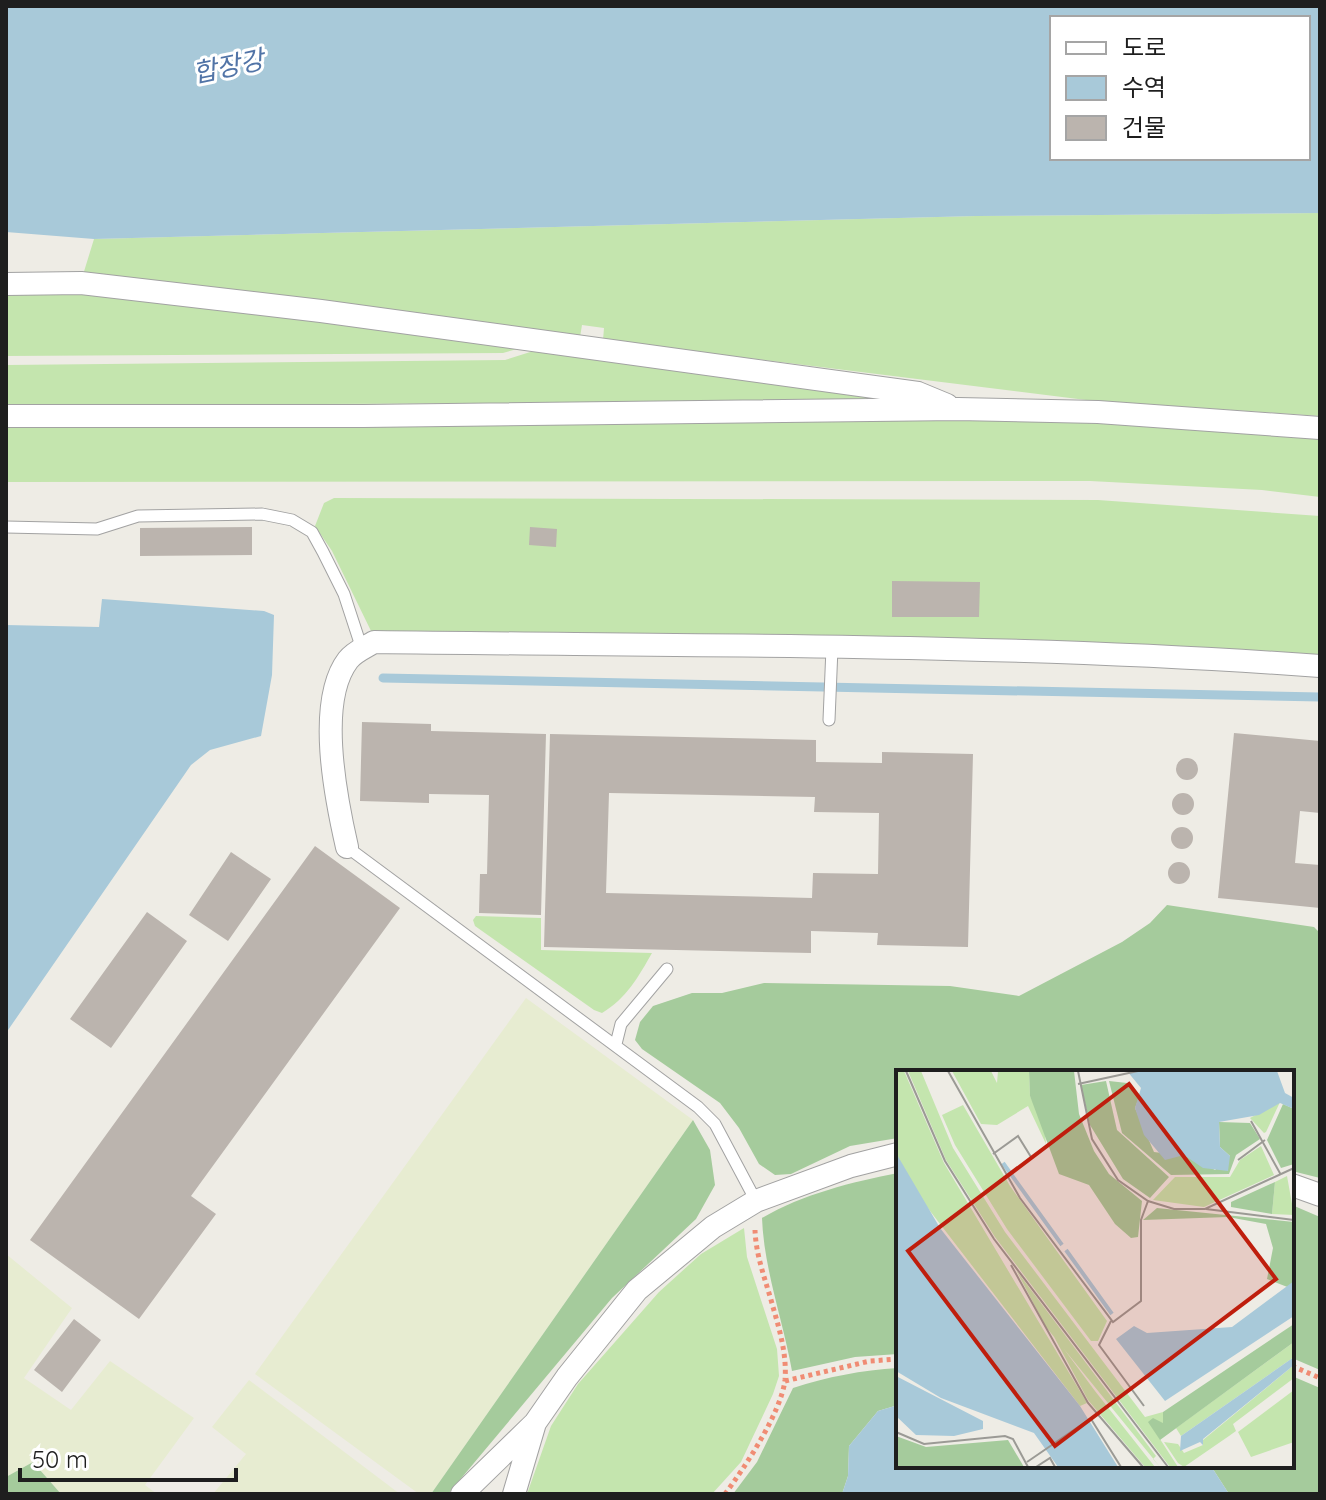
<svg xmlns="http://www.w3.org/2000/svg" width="1326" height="1500" viewBox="0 0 1326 1500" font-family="Quicksand,'Noto Sans KR',sans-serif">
<rect width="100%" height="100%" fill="#eeece5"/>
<path fill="#e7ecd1" d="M526,998L693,1120L431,1494H419L255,1374Z
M6,1254L72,1308L24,1378L71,1410L110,1361L194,1418L145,1485L157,1494H61L33,1462L6,1477Z
M249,1380L400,1494H213L246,1454L212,1427Z"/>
<path fill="#c4e5ae" d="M1320,213V416L1086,400L603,340L604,328L582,325L580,337L82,278L94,239L977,216Z
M6,292H91L324,319L517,349L503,353L6,356Z
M543,348L888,396L887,406L621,403L6,405V365L505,360Z
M962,418L1101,420L1320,434V497L1262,490L1090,481L6,482V424Z
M334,498L1098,500L1320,516V655L1272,651L834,638L372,633L332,551L315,526L324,503Z
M476,916L541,918V950L652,953C639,976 626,999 602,1013L594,1010L475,926L473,920Z
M744,1228L747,1257L777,1349L779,1376L773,1394L741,1462L712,1494H527L551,1426L578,1384L659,1292L701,1254Z"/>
<path fill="#a5cb9c" d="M1167,905L1314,927L1320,933V1178L1292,1171V1072H898V1138L850,1146L791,1174L775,1175L759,1164L739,1128L720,1103L642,1049L635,1040L640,1022L653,1006L692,993H722L764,983L950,986L1019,996L1122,942L1150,923Z
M693,1120L710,1150L715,1185L696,1219L612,1298L448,1494H431Z
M898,1173V1354L855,1357L792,1371C783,1320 764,1270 762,1218C803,1194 852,1182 898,1173Z
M1292,1205L1320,1217V1370L1292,1358Z
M898,1368V1405L878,1411L849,1446L848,1476L842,1494H733L757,1462L793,1388C827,1377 862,1370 898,1368Z
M1292,1376L1320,1388V1494H1229L1211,1466H1292Z
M33,1462L61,1494H6V1477Z"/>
<path fill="#a8c9d9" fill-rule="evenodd" d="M6,6H1320V213L977,216L94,239L6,232ZM1052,18H1308V158H1052Z
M102,599L264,611L274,615L272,675L261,736L210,750L191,765L6,1033V625L99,627Z
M898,1405V1466H1211L1229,1494H842L848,1476L849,1446L878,1411Z"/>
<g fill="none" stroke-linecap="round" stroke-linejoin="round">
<path stroke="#a8c9d9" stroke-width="9" d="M383,678L1320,697"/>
</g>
<path fill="#bbb4ae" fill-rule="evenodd" d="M252,527V555L140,556V528Z
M530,527L557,529L556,547L529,545Z
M892,581L980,582L979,617H892Z
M362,722L431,724V731L546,734L541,915L479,913L480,874H487L489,795L429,794V803L360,801Z
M1234,733L1320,741V813L1300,811L1295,863L1320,865V908L1218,898Z
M550,734L816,740V762L882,763V752L973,754L968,947L877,945L878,933L811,931V953L544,947ZM609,793L815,797L814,812L879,813L878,874L813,873L812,898L606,893Z
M1176 769a11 11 0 1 1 22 0a11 11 0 1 1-22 0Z
M1172 804a11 11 0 1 1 22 0a11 11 0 1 1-22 0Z
M1171 838a11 11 0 1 1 22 0a11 11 0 1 1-22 0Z
M315,846L400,908L191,1196L216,1214L139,1319L30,1240Z
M231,852L271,879L228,941L189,915Z
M1168 873a11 11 0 1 1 22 0a11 11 0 1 1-22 0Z
M147,912L187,941L111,1048L70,1019Z
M74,1319L101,1340L62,1392L34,1370Z"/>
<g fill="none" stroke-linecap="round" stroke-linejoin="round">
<g stroke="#a2a2a2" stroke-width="13">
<path id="lane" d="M6,527L97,529L138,516L262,514L292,520L312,532L323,552L344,594L362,649
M829,720L832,648
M347,847L698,1107L715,1124L756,1201
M616,1044L621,1024L667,969"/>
</g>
<g stroke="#a2a2a2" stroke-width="24">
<path id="street" d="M6,284L81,283L321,311L918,393L947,405
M6,416H363L958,409L1098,412L1320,428
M347,847C336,799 316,702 348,660C354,652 366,647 374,642C689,646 1006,643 1320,666
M1292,1185L1320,1195
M462,1494L534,1424
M514,1494L535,1423L567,1377L637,1290L713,1227L756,1201L851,1166L898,1154"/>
</g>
<path stroke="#f08c74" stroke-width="5" stroke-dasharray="4 4" stroke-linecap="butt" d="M1292,1366L1320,1378
M785,1381L870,1361L898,1359
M725,1494C745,1467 781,1413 785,1380C787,1356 780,1331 773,1307C766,1281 756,1257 755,1230"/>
<use href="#lane" stroke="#fff" stroke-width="11"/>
<use href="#street" stroke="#fff" stroke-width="22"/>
</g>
<g text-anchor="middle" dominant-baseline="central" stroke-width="6" stroke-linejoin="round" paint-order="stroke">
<g font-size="26" font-style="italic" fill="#5174a7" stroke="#fff">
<text transform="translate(228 66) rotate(-12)">합장강</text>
</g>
</g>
<g transform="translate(896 1070)">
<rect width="398" height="398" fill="#eeece5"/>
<path d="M0,1H8L48,93L191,333L184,336L21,124L0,83ZM12,1H25L57,78L109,162L249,347L267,342V353L253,352L282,397H274L99,167L50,90ZM56,1H95L101,13L102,1H133L134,26L148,53L150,74L132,36L101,55L85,54ZM384,32L370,62L368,63L354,48ZM67,35L114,116L211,251L202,271H195L111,159L59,75L46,45ZM365,76L378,105L308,137L257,130L279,107H334L344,90ZM391,106L398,145L376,144L379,112ZM120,200L260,386L257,389L264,397L150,257ZM156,263L199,321L259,397H249L192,330ZM398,272V287L285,366L280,358ZM398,295V308L337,354L340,361L333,366L288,397L282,393L268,372L282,374L288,383L307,375V370ZM398,320V372L355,387L342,362Z" fill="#c4e5ae"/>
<path d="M133,1H178L183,44L198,81L213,104L246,131L242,167L235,168L219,154L193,115L163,104L134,26ZM210,11L221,60L273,107L254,128L227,109L194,55L185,15ZM213,11L231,13L244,25L239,38L258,82L296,87L319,100L334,86L324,77L323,52L354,53L364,69L340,85L333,104L275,105L226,63ZM387,34L398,39V94L385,98L371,70ZM379,112L376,144L335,137V132ZM261,138L398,152V211L394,218L371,209L377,178L370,154L332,147L247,150ZM398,254V272L264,370L252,352L257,348L267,353V342ZM0,366L30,377L112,370L128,397H0Z" fill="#a5cb9c"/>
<path d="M231,1H381L389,23L398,28V39L384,33L363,45L323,52L324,77L334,86L332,101L307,98L288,85L269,90L248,65L239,38L245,18ZM0,83L44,158L184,336L222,397H162L138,363L45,328L0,301ZM398,211V246L269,331L220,269L238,256L251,263L336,257ZM398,287V295L307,369V375L304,372L284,381L285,366ZM0,306L87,351V359L58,366L20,365L0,346Z" fill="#a8c9d9"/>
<path fill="none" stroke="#a8c9d9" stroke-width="4" d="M107,93L166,175M170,180L216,244"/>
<path fill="none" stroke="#9b9a95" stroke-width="2" d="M10,1L49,91L98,169L272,397M52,1L124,128L217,252L245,231V150L252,131M182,1L196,69L222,110L252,131L278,139H309L398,98M182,14L242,1M355,51L385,105M97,84L122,66L135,87M342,90L369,70M310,139L398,150M115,195L192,333L247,397M215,251L203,275L248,336M195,349L225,397M0,362L28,374L109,366L117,369L132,397M131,392L201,344M140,397L154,388L159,397"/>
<path fill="#bf1e0d" fill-opacity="0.15" stroke="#bf1e0d" stroke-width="4" d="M233,14L380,209L159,376L12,181Z"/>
<rect width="398" height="398" fill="none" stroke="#1e1e1e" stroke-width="4"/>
</g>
<rect width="1326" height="1500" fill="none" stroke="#1e1e1e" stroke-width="16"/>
<rect x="1050" y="16" width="260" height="144" fill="#ffffff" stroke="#a5a5a5" stroke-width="2"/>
<rect x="1066" y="42" width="40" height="12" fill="#ffffff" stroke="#a5a5a5" stroke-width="2"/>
<text x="1122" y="56" font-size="24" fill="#1e1e1e">도로</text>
<rect x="1066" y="76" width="40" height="24" fill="#a8c9d9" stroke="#a5a5a5" stroke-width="2"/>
<text x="1122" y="96" font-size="24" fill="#1e1e1e">수역</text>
<rect x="1066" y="116" width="40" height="24" fill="#bbb4ae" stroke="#a5a5a5" stroke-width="2"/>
<text x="1122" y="136" font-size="24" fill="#1e1e1e">건물</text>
<path d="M20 1468v12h216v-12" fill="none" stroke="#1e1e1e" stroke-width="4"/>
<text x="32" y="1468" font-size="24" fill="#1e1e1e" stroke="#ffffff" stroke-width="6" paint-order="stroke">50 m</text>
</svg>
